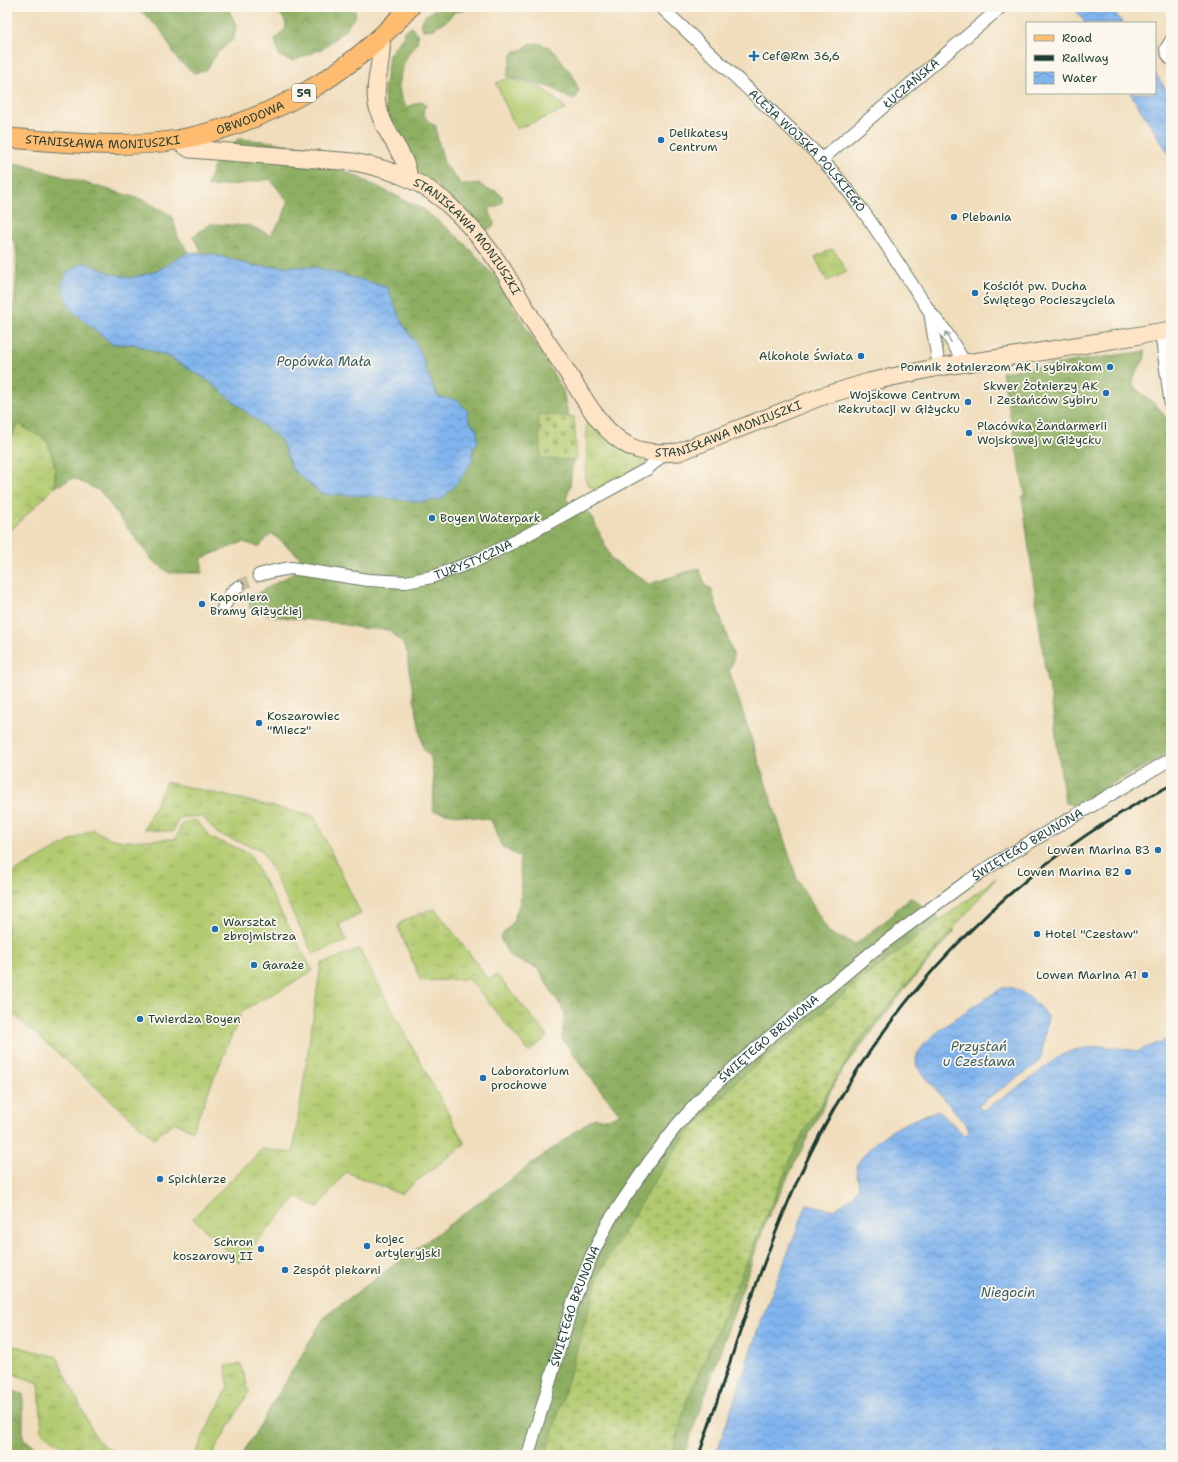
<svg xmlns="http://www.w3.org/2000/svg" width="1178" height="1462" viewBox="0 0 1178 1462" font-family="'Shantell Sans',sans-serif">
<defs>
<pattern id="grass-tufts" width="24" height="20" patternUnits="userSpaceOnUse"><rect width="24" height="20" fill="#b3cb6f"/><path d="M3 7l-1-3M5 7V3M7 7l1-3M15 17l-1-3M17 17v-4M19 17l1-3" fill="none" stroke="#91a65c"/></pattern>
<pattern id="forest-crowns" width="20" height="18" patternUnits="userSpaceOnUse"><rect width="20" height="18" fill="#8eaf62"/><path d="M2 6a3 3 0 1 1 6 0M12 15a3 3 0 1 1 6 0" fill="none" stroke="#739052"/></pattern>
<pattern id="wetland-marsh" width="20" height="14" patternUnits="userSpaceOnUse"><rect width="20" height="14" fill="#b3cb6f"/><path d="M1 5h8M5 5V1M11 12h8M15 12V8" fill="none" stroke="#91a65c"/></pattern>
<pattern id="cemetery-stones" width="16" height="16" patternUnits="userSpaceOnUse"><rect width="16" height="16" fill="#b3cb6f"/><path d="M2 7V4a2 2 0 0 1 4 0v3zM10 15v-3a2 2 0 0 1 4 0v3z" fill="#91a65c"/></pattern>
<pattern id="park-crowns" width="20" height="18" patternUnits="userSpaceOnUse"><rect width="20" height="18" fill="#b3cb6f"/><path d="M2 6a3 3 0 1 1 6 0M12 15a3 3 0 1 1 6 0" fill="none" stroke="#91a65c"/></pattern>
<pattern id="water-waves" width="16" height="10" patternUnits="userSpaceOnUse"><rect width="16" height="10" fill="#81b4ee"/><path d="M0 5q4-4 8 0t8 0" fill="none" stroke="#6994c2"/></pattern>
</defs>
<rect width="100%" height="100%" fill="#fbf7ec"/>
<filter id="ink" filterUnits="userSpaceOnUse"><feTurbulence type="fractalNoise" baseFrequency=".025" numOctaves="2"/><feDisplacementMap in="SourceGraphic" scale="8" xChannelSelector="R" yChannelSelector="G"/><feConvolveMatrix kernelMatrix="1 2 1 2 8 2 1 2 1" color-interpolation-filters="sRGB"/></filter>
<filter id="wash" filterUnits="userSpaceOnUse"><feTurbulence type="fractalNoise" baseFrequency=".012" numOctaves="4" result="noise"/><feDisplacementMap in="SourceGraphic" scale="16" xChannelSelector="R" yChannelSelector="G"/><feGaussianBlur stdDeviation="0.9" result="paint"/><feColorMatrix in="noise" values="0 0 0 0 0 0 0 0 0 0 0 0 0 0 0 0 0 1.4 0 .05"/><feComposite in="paint" operator="in"/></filter>
<g filter="url(#wash)">
<rect width="100%" height="100%" fill="#f0ddbc"/>
<path fill="url(#grass-tufts)" stroke="#698452" d="M588,419L605,437L648,459V461L603,487L596,490L589,486L585,479L587,447L586,420Z
M19,423L48,441L55,465V487L7,534V444Z
M166,782L314,816L361,914L339,924L347,941L313,954L262,850L218,834L202,816L179,818L173,832L144,829Z
M196,820L211,838L249,853L313,971L242,1011L192,1131L174,1122L154,1138L7,1009V876L92,829L109,838L122,841L176,839L182,823Z
M431,909L436,910L473,958L487,979L497,975L548,1036L529,1052L469,979L421,981L398,927L401,922Z
M359,949L465,1144L400,1194L346,1172L318,1207L296,1197L239,1263L193,1218L262,1149L293,1153L321,964Z
M7,1344L57,1357L96,1439L118,1455H76L42,1432L39,1383L7,1372Z
M241,1364L249,1392L212,1455H194L228,1387L226,1366Z"/>
<path fill="url(#forest-crowns)" stroke="#56764b" d="M137,7H227L236,25L234,39L218,52L206,70L194,73L178,60L160,29Z
M274,7H354L356,15L345,30L322,49L293,61L279,56L275,39L286,28L285,20Z
M437,7H468V9L455,12L445,22L436,26L435,29L423,30L421,23L425,16Z
M412,27L418,35L417,43C403,56 391,92 407,107L423,101L426,106L423,110C425,119 428,122 436,126L437,136L444,163L462,185L479,183L486,189L496,191L502,196V203L497,207H491L489,211L494,222L493,227L482,232L446,199L436,183L425,180L417,176L387,116L384,93L389,55L403,37L404,31Z
M538,43L549,47L557,54L565,67L571,72L579,90L576,98C567,100 563,94 556,90C540,83 524,81 507,76L512,55L515,51L522,50L530,44Z
M238,139L273,142L314,149L335,166L423,209L459,238L499,281L563,391L569,419L574,450L570,486L566,500L591,515L612,560L649,584L699,568L706,586L711,589L733,654V662L729,670L797,879L830,934L856,944L894,914L895,911L910,898L913,899L955,931L908,985L838,1076L766,1221L684,1455H242L325,1316L594,1118L608,1119L620,1114L589,1076L562,1038L565,1013L537,968L510,957L500,938L513,922L521,898L520,857L502,847L491,820L433,811L434,784L431,757L423,748L408,664V654L403,644L389,630L360,628L337,623L301,619L278,617L250,609L249,598L294,573L300,557L271,533L259,547L243,542L202,558V573H169L151,559L100,491L73,478L55,487V465L47,441L19,424L7,444V314L13,310C15,298 20,251 14,241C12,239 9,237 7,234V180L16,163L144,200L172,216L178,237L189,252L157,271L131,278L109,273L85,262L96,331L112,344H133L165,355L206,379L281,440L292,469L321,494L369,496L472,462L473,449L478,441L477,430L468,419L439,397L426,371L420,350L403,324L314,267L256,266L202,253L193,236L211,224L251,226L270,235L282,219L288,202L270,179L239,184L207,187L214,166Z
M1145,351C1147,365 1132,369 1133,386L1158,407L1167,419L1171,457V752L1073,805L1065,803L1049,683H1047L1022,496L1025,495L1002,372Z
M7,1389L23,1394V1438L46,1455H7Z"/>
<path fill="url(#wetland-marsh)" stroke="#698452" d="M996,878L858,1042L798,1142L687,1400L671,1455H546L600,1272L648,1191L684,1138L737,1081L864,978Z"/>
<path fill="url(#cemetery-stones)" stroke="#698452" d="M538,414L574,417L577,460L541,459Z"/>
<path fill="url(#park-crowns)" stroke="#698452" d="M833,249L847,272L827,281L815,257Z"/>
<path fill="#b3cb6f" stroke="#698452" d="M509,78L541,87L567,109L516,129L496,83Z"/>
<path fill="url(#water-waves)" stroke="#507891" d="M1074,7H1112L1122,23H1085Z
M1155,73L1171,97V157L1130,93H1155Z
M189,252L211,254L256,266L314,267L387,287L403,324L420,350L426,371L438,397L458,400L468,412V419L477,430L478,441L473,449L472,462L458,482L442,499L420,502L369,496L321,494L292,469L281,440L206,379L165,355L133,344H112L70,309L62,285L68,271L85,262L109,273L131,278L157,271Z
M1004,987C1023,987 1036,1004 1048,1016L1041,1057L1037,1064L978,1105L980,1109L984,1110L1027,1081L1060,1056L1073,1050L1102,1046L1138,1051L1171,1038V1455H716L759,1326L807,1204L834,1210L852,1197L859,1186L856,1166C878,1132 902,1124 938,1110L962,1133L966,1135L969,1132V1129L964,1122L917,1067C916,1063 916,1059 917,1055C927,1033 983,1001 1004,987Z"/>
</g>
<g filter="url(#ink)">
<g fill="none" stroke-linecap="round" stroke-linejoin="round">
<path stroke="#c6bda1" stroke-width="12" stroke-dasharray="12 6" stroke-linecap="butt" d="M238,587L259,575"/>
<g stroke="#687564" stroke-width="14">
<g id="street">
<path id="s1" d="M661,7L816,153C861,201 894,258 930,312L944,329L965,363"/>
<path d="M1171,41L1166,49L1167,53L1171,59"/>
<path id="s2" d="M822,159L1001,7"/>
<path d="M930,312L939,367"/>
<path d="M1161,332L1171,406"/>
<path id="s3" d="M259,575L274,571L291,568L368,580L406,582L432,577L475,561L514,542L647,469L665,453"/>
<path d="M223,608L232,592L238,587"/>
<path id="s4" d="M528,1455L572,1306L591,1257L609,1221L649,1162L677,1125L705,1094L748,1055L873,951L965,883L1000,860L1171,759"/>
</g>
</g>
<g stroke="#687564" stroke-width="19">
<g id="secondary">
<path d="M381,36C384,59 373,81 377,104C382,128 396,142 405,163C407,167 408,173 409,178"/>
<path id="s5" d="M176,140L190,149L354,162C390,169 424,181 451,207C471,226 490,249 505,273C514,288 523,304 532,319C544,338 557,356 569,375C586,401 601,432 631,447C646,454 663,453 679,452L820,397L869,382L939,367L1033,353L1171,330"/>
</g>
</g>
<g stroke="#687564" stroke-width="21">
<g id="primary">
<path id="s6" d="M7,138C63,142 121,149 177,140C268,123 348,76 410,7"/>
</g>
</g>
<use href="#street" stroke="#fff" stroke-width="12"/>
<use href="#secondary" stroke="#ffe4c6" stroke-width="17"/>
<use href="#primary" stroke="#febc70" stroke-width="19"/>
<path stroke="#1f3d34" stroke-width="3" d="M699,1455C731,1361 759,1265 800,1175C877,1007 1007,869 1171,785"/>
</g>
<defs><path id="oneway-shaft" d="M-6 0H5M1.5-3L5.5 0L1.5 3" fill="none" stroke-width="1.6" stroke-linecap="round" stroke-linejoin="round"/></defs>
<use stroke="#8f9e9a" href="#oneway-shaft" transform="translate(948 337) rotate(-120)"/>
</g>
<g fill="#1f6fb2" stroke="#fbf7ec" stroke-width="1.5">
<path d="M752 50h4v4h4v4h-4v4h-4v-4h-4v-4h4z"/>
<circle cx="661" cy="140" r="4"/>
<circle cx="954" cy="217" r="4"/>
<circle cx="975" cy="293" r="4"/>
<circle cx="861" cy="356" r="4"/>
<circle cx="1110" cy="367" r="4"/>
<circle cx="1106" cy="393" r="4"/>
<circle cx="968" cy="402" r="4"/>
<circle cx="969" cy="433" r="4"/>
<circle cx="432" cy="518" r="4"/>
<circle cx="202" cy="604" r="4"/>
<circle cx="259" cy="723" r="4"/>
<circle cx="1158" cy="850" r="4"/>
<circle cx="1128" cy="872" r="4"/>
<circle cx="215" cy="929" r="4"/>
<circle cx="1037" cy="934" r="4"/>
<circle cx="254" cy="965" r="4"/>
<circle cx="1145" cy="975" r="4"/>
<circle cx="140" cy="1019" r="4"/>
<circle cx="483" cy="1078" r="4"/>
<circle cx="160" cy="1179" r="4"/>
<circle cx="367" cy="1246" r="4"/>
<circle cx="261" cy="1249" r="4"/>
<circle cx="285" cy="1270" r="4"/>
</g>
<g text-anchor="middle" dominant-baseline="central" stroke-width="3.5" stroke-linejoin="round" paint-order="stroke">
<rect fill="#fbf7ec" stroke="#61756b" stroke-width="1" x="292" y="84" width="24" height="18" rx="3"/>
<g font-size="11" font-weight="bold" fill="#1f3d34">
<text x="304" y="93">59</text>
</g>
<g font-size="12" fill="#1f3d34" stroke="#fbf7ec" text-anchor="start">
<text x="762" y="56">Cef@Rm 36,6</text>
<text x="669" y="133">Delikatesy<tspan x="669" dy="14">Centrum</tspan></text>
<text x="962" y="217">Plebania</text>
<text x="983" y="286">Kościół pw. Ducha<tspan x="983" dy="14">Świętego Pocieszyciela</tspan></text>
<text x="853" y="356" text-anchor="end">Alkohole Świata</text>
<text x="1102" y="367" text-anchor="end">Pomnik żołnierzom AK i sybirakom</text>
<text x="1098" y="386" text-anchor="end">Skwer Żołnierzy AK<tspan x="1098" dy="14">i Zesłańców Sybiru</tspan></text>
<text x="960" y="395" text-anchor="end">Wojskowe Centrum<tspan x="960" dy="14">Rekrutacji w Giżycku</tspan></text>
<text x="977" y="426">Placówka Żandarmerii<tspan x="977" dy="14">Wojskowej w Giżycku</tspan></text>
<text x="440" y="518">Boyen Waterpark</text>
<text x="210" y="597">Kaponiera<tspan x="210" dy="14">Bramy Giżyckiej</tspan></text>
<text x="267" y="716">Koszarowiec<tspan x="267" dy="14">"Miecz"</tspan></text>
<text x="1150" y="850" text-anchor="end">Lowen Marina B3</text>
<text x="1120" y="872" text-anchor="end">Lowen Marina B2</text>
<text x="223" y="922">Warsztat<tspan x="223" dy="14">zbrojmistrza</tspan></text>
<text x="1045" y="934">Hotel "Czesław"</text>
<text x="262" y="965">Garaże</text>
<text x="1137" y="975" text-anchor="end">Lowen Marina A1</text>
<text x="148" y="1019">Twierdza Boyen</text>
<text x="491" y="1071">Laboratorium<tspan x="491" dy="14">prochowe</tspan></text>
<text x="168" y="1179">Spichlerze</text>
<text x="375" y="1239">kojec<tspan x="375" dy="14">artyleryjski</tspan></text>
<text x="253" y="1242" text-anchor="end">Schron<tspan x="253" dy="14">koszarowy II</tspan></text>
<text x="293" y="1270">Zespół piekarni</text>
</g>
<g font-size="12" fill="#1f3d34" stroke="#fbf7ec">
<text stroke="none"><textPath href="#s2" startOffset="117">ŁUCZAŃSKA</textPath></text>
<text stroke="none"><textPath href="#s6" startOffset="247">OBWODOWA</textPath></text>
<text stroke="none"><textPath href="#s6" startOffset="96">STANISŁAWA MONIUSZKI</textPath></text>
<text stroke="none"><textPath href="#s1" startOffset="205">ALEJA WOJSKA POLSKIEGO</textPath></text>
<text stroke="none"><textPath href="#s5" startOffset="322">STANISŁAWA MONIUSZKI</textPath></text>
<text stroke="none"><textPath href="#s5" startOffset="694">STANISŁAWA MONIUSZKI</textPath></text>
<text stroke="none"><textPath href="#s3" startOffset="220">TURYSTYCZNA</textPath></text>
<text stroke="none"><textPath href="#s4" startOffset="816">ŚWIĘTEGO BRUNONA</textPath></text>
<text stroke="none"><textPath href="#s4" startOffset="492">ŚWIĘTEGO BRUNONA</textPath></text>
<text stroke="none"><textPath href="#s4" startOffset="156">ŚWIĘTEGO BRUNONA</textPath></text>
</g>
<g font-size="13" font-style="italic" fill="#385b62" stroke="#fbf7ec">
<text x="324" y="361">Popówka Mała</text>
<text x="979" y="1046">Przystań<tspan x="979" dy="15">u Czesława</tspan></text>
<text x="1008" y="1292">Niegocin</text>
</g>
</g>
<rect width="1178" height="1462" fill="none" stroke="#fbf7ec" stroke-width="24"/>
<rect x="1026" y="22" width="130" height="72" fill="#fbf7ec" stroke="#a3ada2"/>
<rect x="1034" y="35" width="20" height="6" fill="#febc70" stroke="#a3ada2"/>
<text x="1062" y="42" font-size="12" fill="#1f3d34">Road</text>
<rect x="1034" y="55" width="20" height="6" fill="#1f3d34" stroke="#a3ada2"/>
<text x="1062" y="62" font-size="12" fill="#1f3d34">Railway</text>
<rect x="1034" y="72" width="20" height="12" fill="url(#water-waves)" stroke="#a3ada2"/>
<text x="1062" y="82" font-size="12" fill="#1f3d34">Water</text>
</svg>
